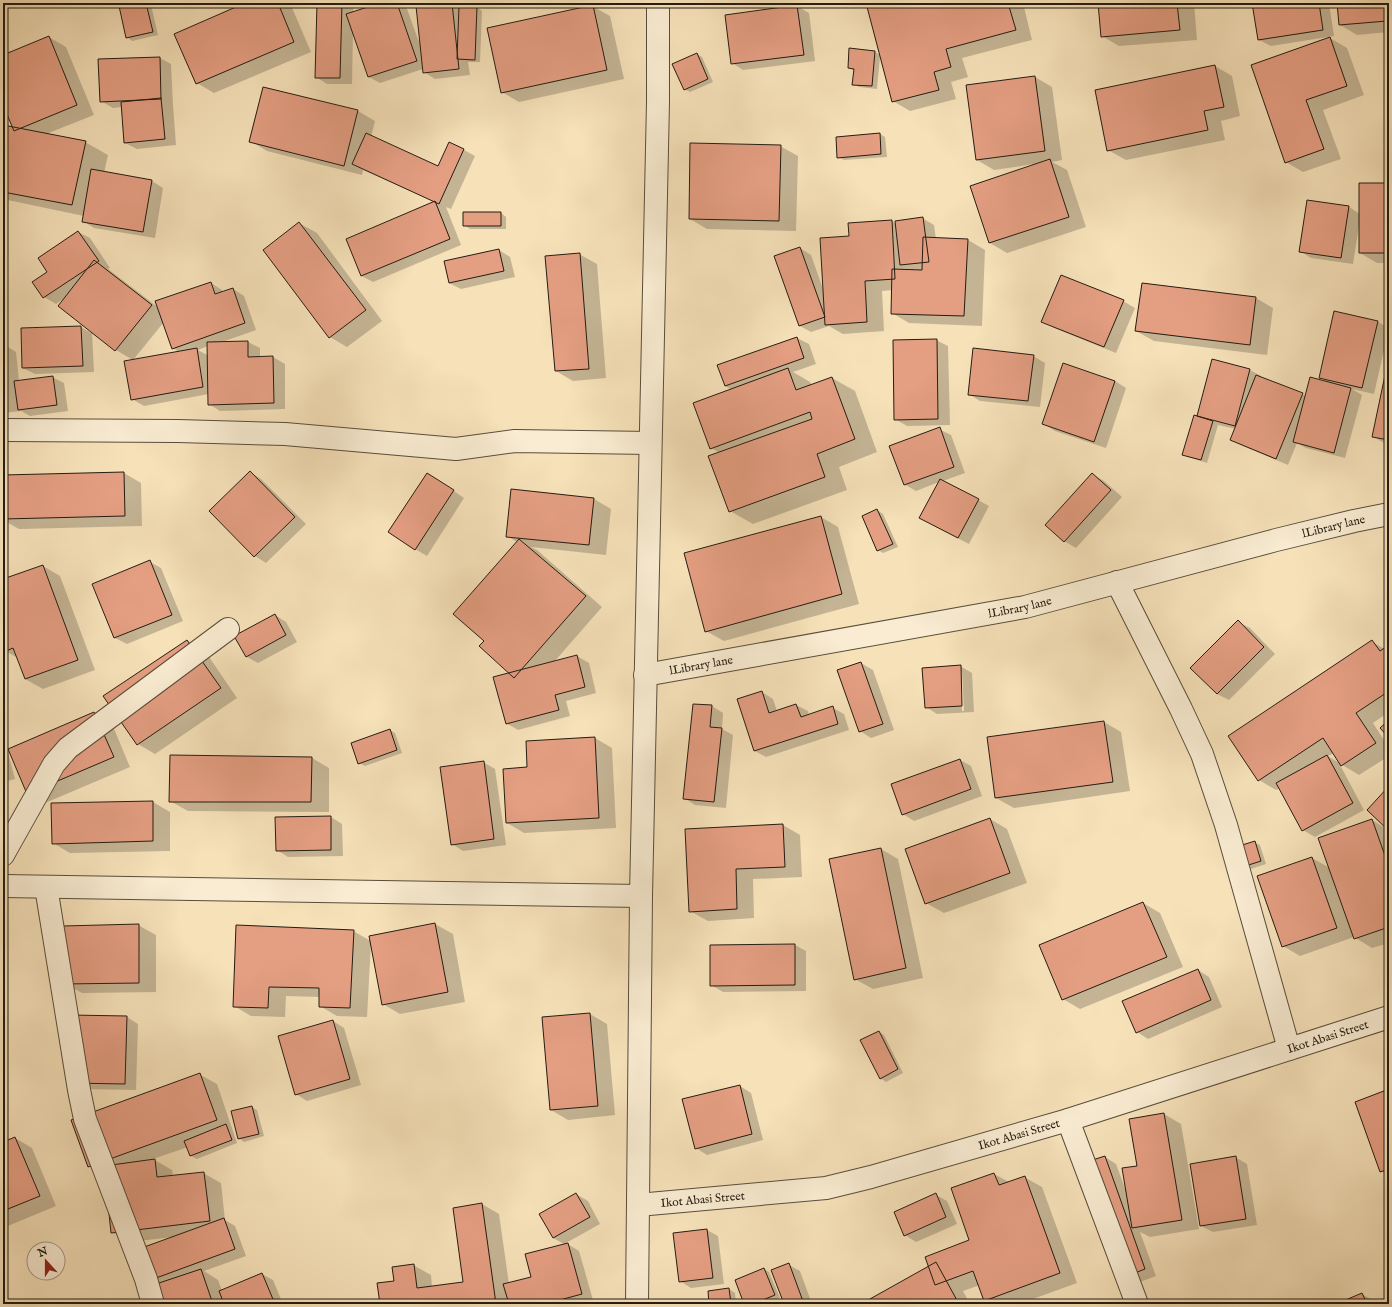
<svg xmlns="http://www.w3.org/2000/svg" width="1392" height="1307" viewBox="0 0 1392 1307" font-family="'IM FELL English',serif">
<rect width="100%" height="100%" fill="#f6e1b9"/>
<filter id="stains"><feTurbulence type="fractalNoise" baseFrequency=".005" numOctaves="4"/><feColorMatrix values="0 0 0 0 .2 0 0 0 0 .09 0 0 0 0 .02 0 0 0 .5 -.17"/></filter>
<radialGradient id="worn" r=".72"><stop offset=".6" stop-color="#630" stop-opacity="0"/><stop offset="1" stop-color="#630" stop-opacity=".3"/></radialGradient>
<path fill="#0003" fill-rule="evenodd" d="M140,3H148L151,5L158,35L132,41L127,37Z
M248,3H290L311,52L214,93L197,83Z
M318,3H354L353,13L383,3H402L406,6L420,45L451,3L460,9L477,7L482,11L480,62H468L470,75L435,79L424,72L423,69L380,83L369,77L353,31L352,84H327L316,77Z
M867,3H928V4L933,3H1023L1032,40L962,58L968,77L951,82L956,99L910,111L893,101L880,56L877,89L859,87L853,84L855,71L849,68L850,49L875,52L880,55Z
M1099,3H1194L1197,40L1119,46L1102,36Z
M1253,3H1329L1334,36L1271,46L1259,40Z
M1338,3H1389V34V32L1357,35L1340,25Z
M592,6L610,16L624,79L519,102L502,92Z
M797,6L809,13L815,61L743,70L732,63L726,15Z
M49,37L66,47L94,115L46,134L85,142L108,155L104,173L152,181L163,188L155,238L94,228L83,221L84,216L3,199V126L17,128L3,102V56Z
M1330,38L1347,48L1364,95L1323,110L1341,159L1303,172L1286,162L1252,66Z
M697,54L702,57L713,82L690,92L684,89Z
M160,58L171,64L173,105L176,145L137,149L125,143L122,107L113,108L101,101Z
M1215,66L1232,76L1240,116L1221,121L1225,140L1126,160L1108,150Z
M1035,77L1052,87L1062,160L1052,162L1067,170L1086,227L1007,253L990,243L1034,164L994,170L977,160Z
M263,88L358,111L375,121L371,137L438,167L464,150L475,156L451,209L446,207L461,245L373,282L362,276L435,202L363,170L362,175L267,151L250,141Z
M880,134L885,137L887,157L844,160L838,157Z
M780,146L798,156L796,231L707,229L690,219Z
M1389,184V263H1377L1360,253V227L1359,226L1353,264L1311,258L1300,251L1308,201L1349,207L1360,214Z
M501,213L506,217V229H470L464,225Z
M922,218L934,225L936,239L968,240L985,250L982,326L909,323L892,313L893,290L882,291L884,331L843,334L829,326L811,332L800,326V248L811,255L823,289L850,237L892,221L896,224Z
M299,223L317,233L382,321L347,347L330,337Z
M78,232L90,238L110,268L108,269L159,308L211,283L222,290L223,292L233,289L244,296L256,330L222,342H248L260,348V358L273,357L285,364V409L220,411L209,404V394L144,406L132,399L133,360L116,350L92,332L94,372L35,374L23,368L81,327L91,333L92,332L65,298L56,304L44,297L34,282L49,272ZM164,322L173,348L179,352L133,360ZM208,346L209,356L198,350Z
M499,250L510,257L515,277L461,289L449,283Z
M579,254L597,264L606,378L573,381L556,371Z
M1256,298L1273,308L1267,355L1154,341L1136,331Z
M1123,301L1135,308L1116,353L1054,328L1043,321Z
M1335,312L1378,322L1389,328L1374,394L1352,389L1362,395L1345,458L1306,448L1297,443L1288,465L1243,446L1231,440L1236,429L1218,425L1207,463L1188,457L1183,454L1198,417L1212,361L1250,370L1261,376V378L1306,396L1327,382L1320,377Z
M797,338L809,344L816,364L793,372L810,382L812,386L832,378L855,391L877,452L839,467L847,490L753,524L730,511L720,453L711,448L732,390L725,386L718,366Z
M936,340L948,346L950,425L907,426L895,419Z
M3,344L16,352L19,381L52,377L64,383L68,411L30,416L21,411L3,413Z
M1033,356L1045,363L1040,407L980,401L969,394Z
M1389,361V446L1374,437Z
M1064,364L1115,381L1126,388L1106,448L1055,431L1044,424Z
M939,429L951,435L965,473L943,481L989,506L969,544L932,525L939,482L916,491L904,484Z
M250,472L261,479L306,524L266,563L255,556L210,511Z
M124,473L141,483L142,526L19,529L3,520V476Z
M1092,474L1104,481L1122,497L1076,548L1064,541Z
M439,481L464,498L427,556L415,549Z
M594,499L611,509L606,555L531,547L537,550L602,607L554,662L577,656L589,663L596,693L566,701L570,716L518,730L506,723L511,673L485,641L517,542L507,536Z
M877,510L883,514L898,547L883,553L878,550Z
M821,517L838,527L859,604L724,641L706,631Z
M150,562L161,568L183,621L127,644L115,638L94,584Z
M43,566L60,576L95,670L43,689L25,679L18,658L5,651L3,645V580Z
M275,615L286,622L297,642L258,663L247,657L236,636Z
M1238,622L1250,628L1275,654L1229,700L1217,694Z
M187,641L205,651L237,698L155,754L138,744Z
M1372,642L1385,649L1389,646V712L1373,723L1389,748V756L1359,775L1339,763L1364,810L1315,837L1303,830L1280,788L1276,790L1259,780L1230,736ZM1334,753L1342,765L1328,756Z
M861,663L873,670L894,730L871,738L860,731Z
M960,666L972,673L974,712L937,714L926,707ZM960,672H962L964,711H962Z
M762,692L773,699L777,711L796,705L808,711L809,715L833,708L844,714L849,730L766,757L755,751L738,700Z
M712,706L723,713L722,729L733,735L726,808L695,805L684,798Z
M94,714L112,724L130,767L45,803L28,793Z
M1104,722L1121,732L1130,791L1014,808L996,798L988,738Z
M390,730L395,733L402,753L365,766L359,763Z
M3,734L15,779L3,782Z
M595,738L612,748L616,828L524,833L507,823L528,768L527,742Z
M312,758L329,768V812L188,811L170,801Z
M960,760L971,766L982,796L914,821L903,814Z
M483,762L495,769L506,845L463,851L452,844Z
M1389,788V943L1372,948L1354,937L1300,956L1283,946L1312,858L1330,868L1372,820L1387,829Z
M153,802L170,812V851L70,853L53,843Z
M331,817L342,824L343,856L288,857L277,850Z
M990,819L1007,829L1027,883L944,913L926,903Z
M783,825L800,835L802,877L753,879L754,918L708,921L690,911Z
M1254,842L1260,845L1266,864L1236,874Z
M881,849L898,859L923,978L873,989L855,979Z
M1143,903L1160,913L1183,967L1080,1009L1063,999Z
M435,924L453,934L465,1002L400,1014L383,1004L371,943L367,1017L337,1016L320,1006V997L286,996L285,1017L251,1016L234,1006L353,931L371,941L370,936Z
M138,925L156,935V992L82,993L64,983Z
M795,945L806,951V991L723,992L711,985Z
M1198,970L1209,977L1222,1007L1148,1039L1137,1032Z
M590,1014L607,1024L615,1115L568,1120L551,1110Z
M127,1017L138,1024L136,1090L81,1089Z
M333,1021L344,1028L361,1085L307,1101L296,1094Z
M879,1032L884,1035L903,1073L886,1082L880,1078Z
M199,1074L217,1084L237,1143L197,1159L191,1156L188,1147L153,1159L172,1170L173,1176L203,1173L221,1183L225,1220L235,1226L246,1256L204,1271L218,1280L222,1291L262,1274L273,1280L283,1304H148L143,1290L173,1237L130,1242L112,1232L106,1176L88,1166Z
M740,1086L751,1093L763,1140L707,1155L696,1148Z
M1389,1090V1176L1381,1171Z
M252,1107L257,1110L264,1136L244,1142L239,1138Z
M1164,1114L1181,1124L1199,1229L1150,1237L1140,1232L1156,1276L1132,1285L1105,1157L1116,1164L1126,1191Z
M15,1138L32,1148L56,1206L3,1228V1143Z
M1235,1157L1247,1164L1257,1225L1213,1232L1201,1226Z
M994,1174L1009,1182L1024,1177L1042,1187L1077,1283L1019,1304H992L985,1300L980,1285L963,1291L970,1304H863L930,1267L971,1241Z
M576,1194L588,1201L600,1224L566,1243L579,1251L593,1300L580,1304H381L395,1282L413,1265L431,1275L432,1287L464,1282L482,1204L499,1214L509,1284L532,1278L566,1245L553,1238Z
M936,1195L947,1201L957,1224L916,1242L905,1235Z
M707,1230L718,1236L724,1284L691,1288L680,1281Z
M789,1265L800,1271L812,1304H785Z
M764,1269L769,1272L780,1298L765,1304H745Z
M729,1289L735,1293L736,1304H710Z
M1362,1294L1379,1304H1338Z"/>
<path fill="#e49e82" stroke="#251c11" d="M135,3H146L153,32L126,38L119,6Z
M245,3H278L294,42L196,84L174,34Z
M317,3H342L340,78H315Z
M380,3H397L417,61L368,77L346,14Z
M452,3L459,69L423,73L416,6Z
M866,3H914L915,7L929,3H1008L1016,30L946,49L951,67L934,72L939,90L892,102Z
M1098,3H1177L1180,30L1101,37Z
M1252,3H1319L1323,30L1258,40Z
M1337,3H1389V46L1387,21L1339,25Z
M593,5L607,70L501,93L487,28Z
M797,5L804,55L731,64L725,15Z
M459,6H477L475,60L457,59Z
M49,36L77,105L14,131L3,105V55Z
M1330,37L1347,86L1306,100L1324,149L1285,163L1251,65Z
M849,48L875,51L872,86L852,85L854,69L848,68Z
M697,53L708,79L684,90L672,64Z
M160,57L161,99L100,102L98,59Z
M1215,65L1224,107L1204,111L1208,130L1107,151L1095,90Z
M1035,76L1045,151L976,160L966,85Z
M263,87L358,110L344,166L249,142Z
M161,98L165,139L124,143L121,102Z
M3,125L86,141L72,205L3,192Z
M366,133L438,166L449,142L464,149L439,204L352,164Z
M880,133L881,154L837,158L836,137Z
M690,143L781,145L779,221L689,219Z
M1050,159L1069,217L989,243L970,186Z
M91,169L152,180L143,232L82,222Z
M1359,183H1389V232H1386V253H1359Z
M1307,200L1349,206L1341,258L1299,252Z
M435,201L450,239L361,276L346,239Z
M463,212H501V226H463Z
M923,217L929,262L900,265L895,221Z
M892,220L895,279L865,281L867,322L825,325L820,238L849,236L848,223Z
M299,222L366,310L329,338L263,250Z
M78,231L99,261L43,298L32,282L47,272L38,258Z
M923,237L968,239L964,316L891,314L892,269L922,270Z
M800,247L825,317L799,326L774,256Z
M499,249L504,271L449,283L444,261Z
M580,253L589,369L555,371L545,256Z
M94,260L152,305L115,351L58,306Z
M1061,275L1124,300L1104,347L1041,322Z
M211,282L215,294L233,288L245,323L172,349L155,301Z
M1142,283L1256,297L1250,345L1135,331Z
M1334,311L1378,321L1362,388L1319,378Z
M81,326L83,366L22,368L21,328Z
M797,337L804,358L725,386L717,365Z
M937,339L938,419L894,420L893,340Z
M248,341V357L273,356L274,403L208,405L207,342Z
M197,348L203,387L131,400L124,361Z
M973,348L1034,355L1028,401L968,395Z
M1389,356V440L1372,437Z
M1212,359L1250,369L1235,426L1197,416Z
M1063,363L1115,381L1094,442L1042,424Z
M788,368L796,390L832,377L855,439L817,454L825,477L729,512L708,456L812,419L810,412L710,449L693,403Z
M1256,375L1303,393L1276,459L1230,440Z
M53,376L57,405L18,410L14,381Z
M3,377L6,401H3Z
M1310,377L1351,388L1334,453L1293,442Z
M1194,415L1213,421L1201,460L1182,455Z
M940,427L954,467L904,485L889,446Z
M250,471L295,517L254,557L209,511Z
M124,472L125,516L3,519V475Z
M427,473L454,490L415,550L388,532Z
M1092,473L1111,490L1064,542L1045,525Z
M940,479L979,499L958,538L919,518Z
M511,489L594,498L589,545L506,537Z
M877,509L893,544L877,551L862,516Z
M821,516L842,594L705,632L684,553Z
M519,539L586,596L514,678L479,646L484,641L453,614Z
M150,560L172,615L114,638L92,584Z
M43,565L78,660L25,679L13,648L4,652L3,648V579Z
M275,614L286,635L246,657L234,636Z
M1238,620L1264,647L1217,694L1190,668Z
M187,640L221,688L137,745L103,696Z
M1372,640L1380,651L1389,645V691L1356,713L1376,743L1341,766L1323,738L1258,781L1228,736Z
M577,655L585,687L555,695L559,710L506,724L493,677Z
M861,662L883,724L859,732L837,670Z
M961,665L962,706L925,708L922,668Z
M762,691L769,713L796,704L801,717L833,706L838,724L754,751L737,699Z
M693,704L712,705L710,727L722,728L714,802L683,799Z
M94,712L114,757L27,794L8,749Z
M1389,720V738L1380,728Z
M1104,721L1113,782L995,798L987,737Z
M390,729L397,750L358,764L351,743Z
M595,737L599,818L506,823L503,769L527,767L526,741Z
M170,755L312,757L311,802H169Z
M1327,755L1353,803L1302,831L1276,783Z
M960,759L971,789L902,815L891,784Z
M484,761L494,839L451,845L440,767Z
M1389,786V831L1367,810Z
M153,801V841L52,844L51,803Z
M331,816V850L276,851L275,817Z
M990,818L1010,873L925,904L905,849Z
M1372,819L1389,867V927L1354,939L1318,838Z
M783,824L785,867L736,869L737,909L689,912L685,829Z
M1255,841L1261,861L1230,871L1223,851Z
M881,848L906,968L854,980L829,859Z
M1312,857L1337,928L1282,947L1257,876Z
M1143,902L1167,957L1062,1000L1039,945Z
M435,923L448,992L382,1005L369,936Z
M139,924V983L63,984V926Z
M236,925L354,930L350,1008L319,1007V988L269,987L268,1008L233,1007Z
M795,944V985L710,986V945Z
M1198,969L1211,1000L1136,1033L1122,1001Z
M590,1013L598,1106L550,1110L542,1017Z
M70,1015L127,1016L125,1084L69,1083Z
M333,1020L350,1079L295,1095L278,1036Z
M879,1031L898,1069L880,1079L860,1040Z
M200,1073L217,1120L88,1167L71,1120Z
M740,1085L752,1134L695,1149L682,1099Z
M1389,1089V1169L1380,1172L1355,1102Z
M252,1106L259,1134L238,1139L231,1111Z
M1164,1113L1182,1220L1132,1228L1122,1168L1137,1166L1129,1119Z
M226,1124L232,1140L190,1156L184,1141Z
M15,1137L40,1196L3,1211V1142Z
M1105,1156L1145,1269L1120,1279L1080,1164Z
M1236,1156L1246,1219L1200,1226L1190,1164Z
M155,1159L157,1177L204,1172L210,1221L111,1233L104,1166Z
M994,1173L999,1185L1025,1176L1060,1273L984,1301L973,1271L935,1285L925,1257L969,1240L951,1188Z
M576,1193L590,1217L553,1238L539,1214Z
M936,1193L946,1217L904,1236L894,1212Z
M482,1203L496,1304H380L377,1283L394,1281L392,1267L414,1264L417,1288L463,1282L453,1208Z
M224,1218L235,1249L137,1285L125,1254Z
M707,1229L713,1278L679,1282L673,1233Z
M568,1243L582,1294L545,1304H509L503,1284L531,1277L525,1254Z
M936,1262L959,1304H861Z
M789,1263L804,1304H784L771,1270Z
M764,1268L775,1295L753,1304H744L735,1280Z
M201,1269L213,1304H147L141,1289Z
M262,1273L275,1304H224L219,1291Z
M729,1288L731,1304H709L708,1291Z
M1362,1293L1367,1304H1336Z"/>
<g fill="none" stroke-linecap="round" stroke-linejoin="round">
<g stroke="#594d3b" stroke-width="24">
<g id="minor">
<path d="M3,430L178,431L285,434L456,449L515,441L650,443"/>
<path d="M1117,582L1181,709L1202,754L1226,825L1289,1049"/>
<path id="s1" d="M645,675L1025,607L1276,540L1354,521L1389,514"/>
<path d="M3,855L54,764L68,748L228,629"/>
<path d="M3,886L641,896"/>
<path d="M46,887L79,1090L85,1119L146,1279L153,1304"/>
<path d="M1068,1120L1137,1304"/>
<path id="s2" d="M638,1205L826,1188L871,1177L1068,1120L1389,1017"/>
</g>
</g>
<g stroke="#594d3b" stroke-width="24">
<path id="tertiary" d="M637,1304L641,896L658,102V3"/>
</g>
<use href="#minor" stroke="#f9ecd2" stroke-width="22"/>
<use href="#tertiary" stroke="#f9ecd2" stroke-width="22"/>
</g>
<g text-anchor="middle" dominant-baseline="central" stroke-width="3" stroke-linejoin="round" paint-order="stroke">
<g font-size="12" fill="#251c11" stroke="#f9ecd2">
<text stroke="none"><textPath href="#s1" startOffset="705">lLibrary lane</textPath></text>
<text stroke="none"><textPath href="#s1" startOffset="381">lLibrary lane</textPath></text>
<text stroke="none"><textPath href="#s1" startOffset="57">lLibrary lane</textPath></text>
<text stroke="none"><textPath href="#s2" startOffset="713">Ikot Abasi Street</textPath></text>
<text stroke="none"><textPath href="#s2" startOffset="389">Ikot Abasi Street</textPath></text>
<text stroke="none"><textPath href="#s2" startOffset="65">Ikot Abasi Street</textPath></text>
</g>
</g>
<rect width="1392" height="1307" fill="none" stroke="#f6e1b9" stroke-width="16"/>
<rect x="4" y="4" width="1384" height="1299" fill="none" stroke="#251c11" stroke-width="2"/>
<rect x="8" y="8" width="1376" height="1291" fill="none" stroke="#251c11"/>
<g transform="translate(46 1261) rotate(339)"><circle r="19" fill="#f9ecd2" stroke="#a49985"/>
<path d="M0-3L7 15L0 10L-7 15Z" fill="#8f2418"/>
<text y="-6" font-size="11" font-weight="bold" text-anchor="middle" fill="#251c11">N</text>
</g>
<rect width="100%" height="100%" filter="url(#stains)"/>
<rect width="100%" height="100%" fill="url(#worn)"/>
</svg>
